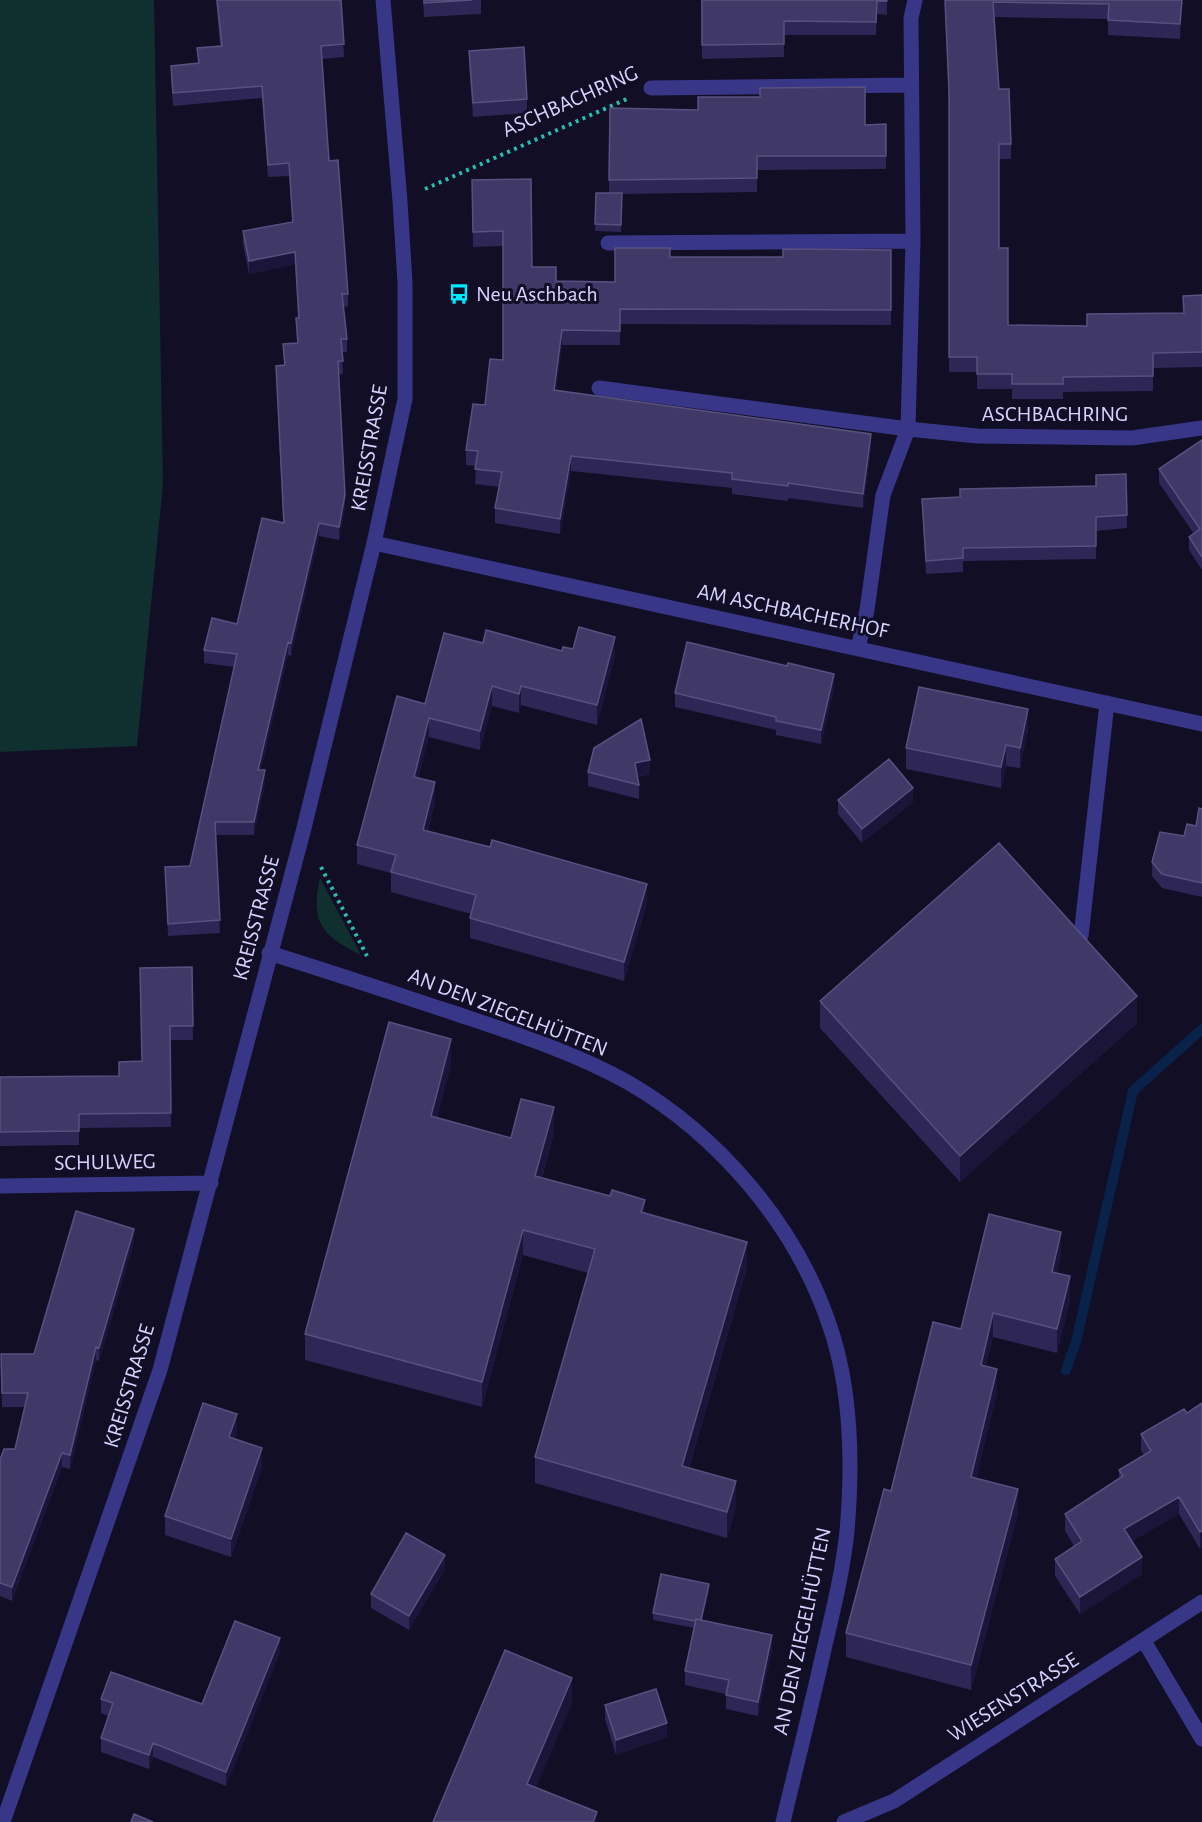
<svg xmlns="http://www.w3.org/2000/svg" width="1202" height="1822" viewBox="0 0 1202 1822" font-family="'Alegreya Sans',sans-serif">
<rect width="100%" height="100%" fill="#110e26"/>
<path fill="#10302f" d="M0,0H154L163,484L137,746L0,752Z
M320,878L361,955C322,936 310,922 320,878Z"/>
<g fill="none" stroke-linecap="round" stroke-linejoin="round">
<path stroke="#092249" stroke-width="10" d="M1066,1370L1076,1342L1133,1091L1202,1029"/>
<path stroke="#29bdb1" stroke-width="4" stroke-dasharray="3 4.5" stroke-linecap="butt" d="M425,189L629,98
M321,867L367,956"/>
<path stroke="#383687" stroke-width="15" d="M915,0L911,18L913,241L908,429L977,436L1132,438L1202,428
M651,88L911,85
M608,243L913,241
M599,388L908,429L883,495L867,610L858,648
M374,543L1202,724
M1081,936L1107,703
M269,953C331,972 393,993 454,1013C513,1033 574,1052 629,1083C718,1135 794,1223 828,1321C852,1387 853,1462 847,1531C843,1570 834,1607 825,1645C812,1704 797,1763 783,1822
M0,1186L211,1183
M1144,1641L1202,1739
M3,1822L160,1370L303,832L374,543L405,399V283L400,201L383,0
M844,1822L894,1801L1202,1602"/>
</g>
<path fill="#2e2655" d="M216,0H341L344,57L322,59L329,161L348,294V306L343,307L347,339V352H342L343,374H339L345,508L339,540L319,536L291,656L288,655L261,770L265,783L254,835H216L220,933L168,936L165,867L190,866L234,667L204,663V650L237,624L283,523L276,366L284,365L283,344L297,343L296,318H298L295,264L249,274L243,244V231L292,222L289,176L268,177L262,98L173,106L171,78V66L198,63L197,48L220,46Z
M423,0H481V14L424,17Z
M701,0H887V15L877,14L876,35H784V57L702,59Z
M945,0H1182L1180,39L1108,35V19L994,17L999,89L1011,144V159H999V248L1008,325L1087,326L1183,313L1202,295V367L1153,368V391L1063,392V399H1012V389H977V372H949V105Z
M469,51L527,99V113L473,117L469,65Z
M886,124V169L757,170V192L622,194L621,232L595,231L596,193H609V180L865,125Z
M472,180L532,267L556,281L615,282L670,257H783L891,250V325L620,324V345H562L556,390L871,448L863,508L788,498V501L732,494V488L571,471L560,534L495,523V508L499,487L475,484L476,466L466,465V450L503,360V246L473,247Z
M1202,440V570L1189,550V537L1194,534L1159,483V469Z
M1126,474L1127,528L1096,531V559L963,561V572L926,574L922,499L960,497V489L1096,486Z
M483,643L562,651L573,649L615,656L597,725L521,705L519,713L492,706L480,750L429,737L418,778L435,802L428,831L647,903L624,981L470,938V918L471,914L391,892V873L357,864V845L425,704Z
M787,666L834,688L821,744L776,735V730L675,707V693Z
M1028,730L1020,768L1006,766L1001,788L906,769V748Z
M588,772L650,774L637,777L639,785V799L588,786Z
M838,800L913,802L862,843L838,814Z
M1202,809V897L1162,888L1152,876V862L1184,836L1196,826Z
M192,967L193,1040H170L171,1127L79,1128V1145L0,1146V1077L119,1076L142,1061Z
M820,1001L1137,1023L960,1182L820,1028Z
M451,1065L437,1118L511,1138L554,1133L542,1178L645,1213L747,1268L689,1468L736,1507L727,1538L535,1483V1457L588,1273L523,1255L482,1407L305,1360V1334Z
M134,1242L99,1361L96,1360L70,1469L62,1467L12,1601L0,1596V1460L15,1449L25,1407H2L1,1354H34Z
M1061,1256L1057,1273L1070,1300L1057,1353L993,1337L986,1366L997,1393L976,1478L1018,1513L971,1690L846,1657V1633L891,1491L961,1329Z
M1202,1403L1200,1549L1179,1514L1132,1541L1142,1574L1080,1614L1055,1576V1559L1074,1546L1065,1531V1514L1119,1478V1470L1144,1455L1141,1451V1434L1187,1413Z
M237,1433L235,1439L262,1467L231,1557L165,1535V1516Z
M445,1569L409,1630L371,1608V1594Z
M709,1591L702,1620L772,1649L758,1716L726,1709V1694L685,1685V1671L694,1628L653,1620V1613Z
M280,1652L226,1786L153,1757L149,1769L101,1752V1738L108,1716L101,1713V1699L202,1704Z
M605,1705L667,1737L616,1755L605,1719Z"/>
<path fill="#1b153a" d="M1182,0L1180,39V24Z
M295,252V264L249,274V261Z
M562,330V345L554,405V390Z
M871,434V448L863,508V494Z
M571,456V471L560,534V519Z
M345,495V508L339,540V527Z
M319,523V536L291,656V643Z
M615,637V656L597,725V705Z
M288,642V655L258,783V770Z
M834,674V688L821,744V730Z
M492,686V706L480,750V731Z
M521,686V705L519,713V694Z
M1028,709V730L1020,768V748Z
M429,718V737L414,796V777Z
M1006,745V766L1001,788V767Z
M650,760V774L635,777V763Z
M265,770V783L254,835V822Z
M435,782V802L423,849V830Z
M913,788V802L862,843V829Z
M647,884V903L624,981V962Z
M1137,996V1023L960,1182V1156Z
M451,1039V1065L431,1142V1116Z
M554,1107V1133L535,1201V1176Z
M645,1200V1225L641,1212Z
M134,1229V1242L99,1361V1348Z
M523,1230V1255L482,1407V1382Z
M1061,1232V1256L1052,1296V1272Z
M747,1242V1268L682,1491V1466Z
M1070,1276V1300L1057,1353V1329Z
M993,1313V1337L981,1389V1365Z
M96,1347V1360L70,1469V1455Z
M997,1369V1393L971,1501V1477Z
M237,1414V1433L229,1456V1437Z
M262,1448V1467L231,1557V1539Z
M62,1453V1467L12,1601V1587Z
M736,1481V1507L727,1538V1512Z
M1018,1489V1513L971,1690V1665Z
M1179,1497V1514L1124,1546V1529Z
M1202,1531V1548L1200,1549V1532Z
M445,1555V1569L409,1630V1616Z
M1142,1557V1574L1080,1614V1597Z
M709,1584V1591L700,1630V1622Z
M772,1635V1649L758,1716V1702Z
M280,1638V1652L226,1786V1772Z
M572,1678V1704L527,1809V1784Z
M667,1723V1737L616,1755V1740Z
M153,1743V1757L149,1769V1755Z
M597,1812V1822H593Z"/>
<path fill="#403967" stroke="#58517f" stroke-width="1.5" d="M217,0H341L344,44L321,46L329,161L338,160L348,294H342L347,339H341L343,361H338L345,495L339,527L319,523L291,643L288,642L258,770H265L254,822H215L220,920L168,924L165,867L190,866L237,654L204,650L212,618L237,624L262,518L284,523L276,366L285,365L283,344L298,343L296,318H299L295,252L249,261L243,231L293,222L289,163L268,165L262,86L173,93L171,66L199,63L197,48L222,46Z
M424,0H472L424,3Z
M702,0H887V1H877L876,22L784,21V44L702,45Z
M945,0H1182L1180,24L1108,20L1109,4L993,2L999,89H1009L1011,144H999V248H1008V325L1087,326V314L1184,313L1183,296L1202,295V352L1153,353V376L1063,377V384H1012V374H977V357H949V91Z
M524,47L527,99L473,103L469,51Z
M865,87V125L886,124V156H757V178L609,180L610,108L698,110V97H760V88Z
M531,179L532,267H556V281L615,282V248H670V257H783V249L891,250V310L620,309V331L562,330L554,390L871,434L863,494L788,483V486L732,479V473L571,456L560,519L495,508L502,472L475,469L478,451L466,450L473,404L485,405L490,359L503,360V231L473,232L472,180Z
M596,193H622L621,225L595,224Z
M1202,440V557L1189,537L1200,529L1159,469Z
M1126,474L1127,515L1096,517V546L963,548V558L926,561L922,499L960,497V489L1096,486V475Z
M579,627L615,637L597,705L521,686L519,694L492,686L480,731L429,718L414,777L435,782L423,830L490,847L492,840L647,884L624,962L470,918L476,895L391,872L396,855L357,845L397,696L425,704L444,633L483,643L486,630L562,651L563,647L573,649Z
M687,642L787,666L788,663L834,674L821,730L776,721V717L675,693Z
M919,687L1028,709L1020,748L1006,745L1001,767L906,748Z
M641,719L650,760L635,763L639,785L588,772L594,748Z
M889,759L913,788L862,829L838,800Z
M1199,808L1202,809V883L1162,874L1152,862L1160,832L1184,836L1187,824L1196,826Z
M999,843L1137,996L960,1156L820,1001Z
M192,967L193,1026H170L171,1113L79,1114V1131L0,1132V1077L119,1076V1062L142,1061L140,968Z
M389,1022L451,1039L431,1116L511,1138L521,1099L554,1107L535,1176L610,1196L612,1190L645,1200L641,1212L747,1242L682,1466L736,1481L727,1512L535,1457L595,1249L523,1230L482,1382L305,1334Z
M76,1211L134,1229L99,1348L96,1347L70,1455L62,1453L12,1587L0,1583V1460L4,1449H15L28,1393H2L1,1354H34Z
M989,1214L1061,1232L1052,1272L1070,1276L1057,1329L993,1313L981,1365L997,1369L971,1477L1018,1489L971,1665L846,1633L884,1489L891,1491L933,1322L961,1329Z
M203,1403L237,1414L229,1437L262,1448L231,1539L165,1516Z
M1202,1403V1531L1200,1532L1179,1497L1124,1529L1142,1557L1080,1597L1055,1559L1082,1541L1065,1514L1123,1476L1119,1470L1151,1451L1141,1434L1184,1409L1187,1413Z
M406,1533L445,1555L409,1616L371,1594Z
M661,1574L709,1584L701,1620L696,1619L695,1621L653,1613Z
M696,1619L772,1635L758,1702L726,1695L729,1680L685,1671Z
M235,1621L280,1638L226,1772L153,1743L149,1755L101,1738L113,1703L101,1699L111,1672L202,1704Z
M505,1650L572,1678L527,1784L597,1812L593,1822H433Z
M656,1689L667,1723L616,1740L605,1705Z
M134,1814L153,1822H131Z"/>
<defs>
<g id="bus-bare" transform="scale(1.62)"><path d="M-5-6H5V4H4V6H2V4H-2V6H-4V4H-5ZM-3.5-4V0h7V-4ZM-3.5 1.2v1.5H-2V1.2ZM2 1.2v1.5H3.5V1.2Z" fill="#00e9fe" stroke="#110e26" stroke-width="2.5" paint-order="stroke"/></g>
</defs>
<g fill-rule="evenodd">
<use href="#bus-bare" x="459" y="294"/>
</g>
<g text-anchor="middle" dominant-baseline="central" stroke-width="6" stroke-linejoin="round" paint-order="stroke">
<g font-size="22" fill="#d7d3ff" stroke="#110e26">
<text transform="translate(570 101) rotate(-24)">ASCHBACHRING</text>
<text x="1055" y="414">ASCHBACHRING</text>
<text transform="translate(369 448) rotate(-80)">KREISSTRASSE</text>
<text transform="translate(793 611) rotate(12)">AM ASCHBACHERHOF</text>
<text transform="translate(256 918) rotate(-75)">KREISSTRASSE</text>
<text transform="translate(508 1012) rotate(21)">AN DEN ZIEGELHÜTTEN</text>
<text transform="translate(105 1162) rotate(-1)">SCHULWEG</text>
<text transform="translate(129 1386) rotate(-73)">KREISSTRASSE</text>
<text transform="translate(802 1631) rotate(-78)">AN DEN ZIEGELHÜTTEN</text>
<text transform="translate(1013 1697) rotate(-32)">WIESENSTRASSE</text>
</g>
<g font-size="22" fill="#d7d3ff" stroke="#110e26" text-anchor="start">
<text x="476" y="294">Neu Aschbach</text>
</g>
</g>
</svg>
